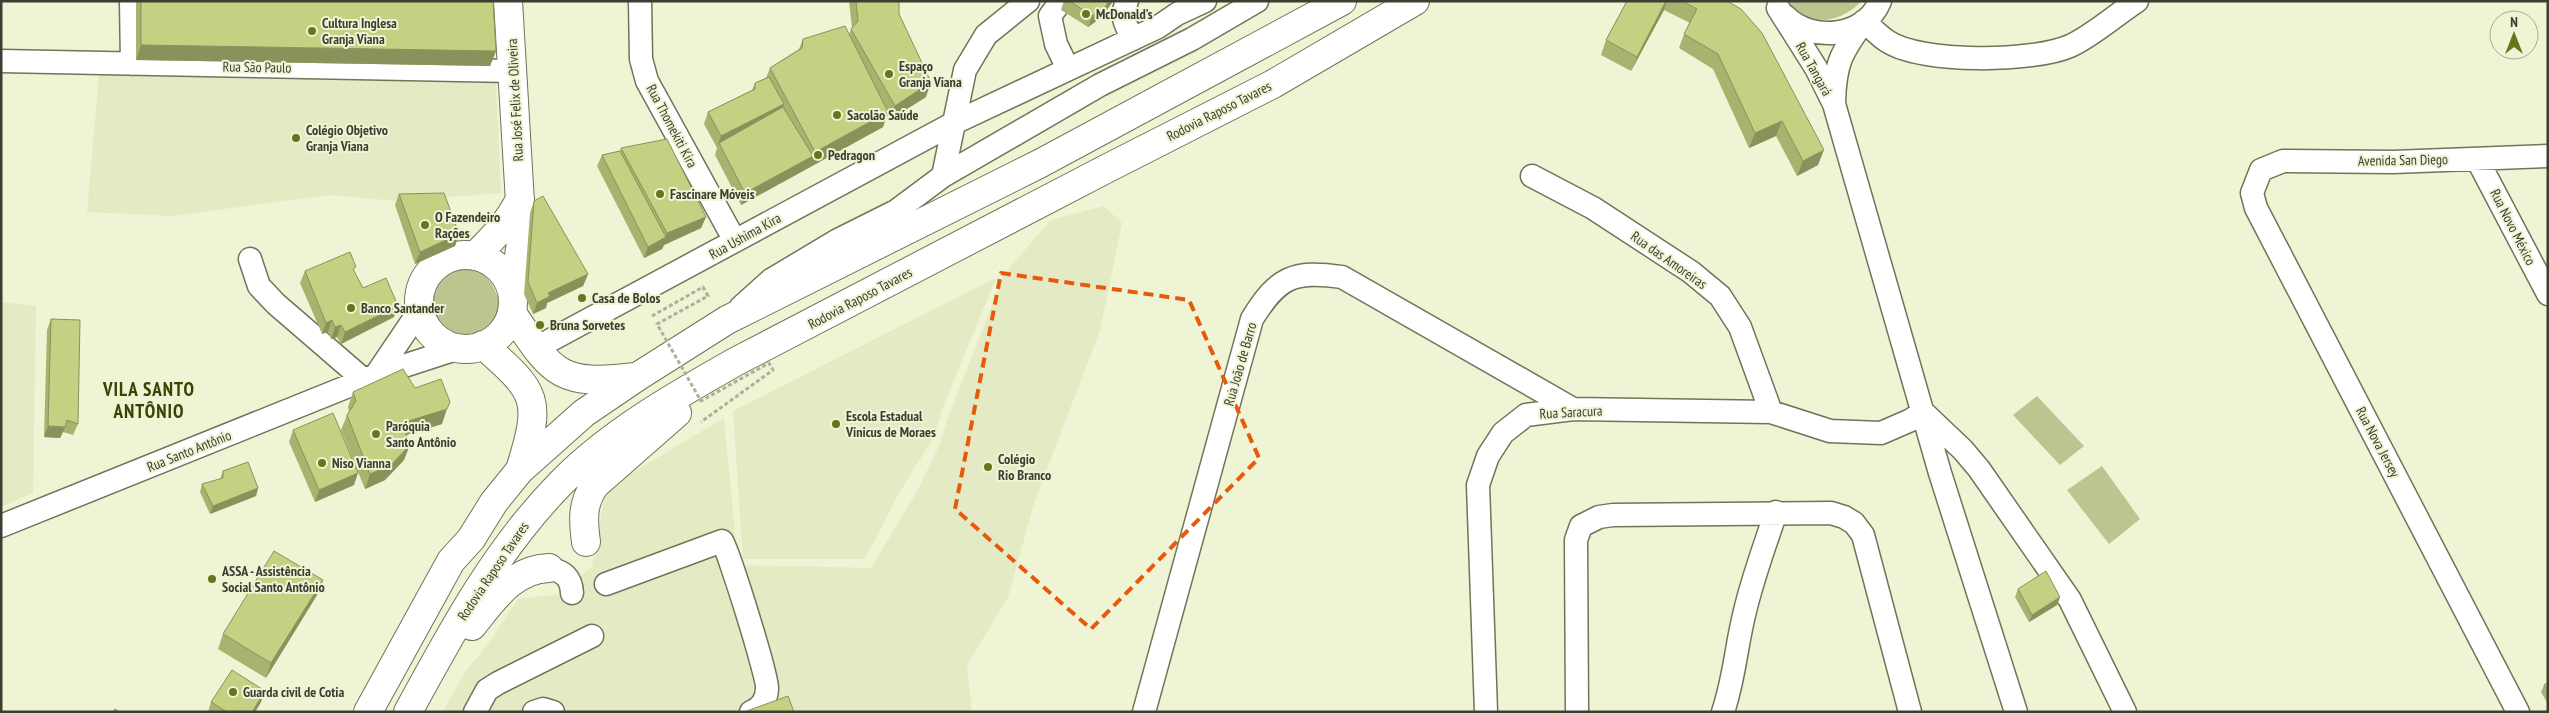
<svg xmlns="http://www.w3.org/2000/svg" width="2549" height="713" viewBox="0 0 2549 713" font-family="'PT Sans Narrow',sans-serif">
<rect width="100%" height="100%" fill="#eef4d4"/>
<path fill="#e4ebc4" d="M100,63L488,71L496,83L501,193L396,201L330,195L172,216L87,212Z
M1104,206L1122,223L1100,331L1035,500L1008,597L967,665L972,712H442L467,669L486,647L518,599L571,593V583L592,567L606,488L724,418L738,565L871,568L915,495L939,446L949,415L1004,274L1051,220Z
M996,278L943,407L934,437L899,493L865,559H743L733,411Z
M1,302L36,306L33,493L1,507Z"/>
<path fill="#bcc58f" d="M1786,1H1862C1839,24 1808,29 1786,1Z
M453,265C491,266 501,292 501,327C448,377 377,290 453,265Z
M2037,396L2084,446L2060,465L2013,415Z
M2102,466L2140,519L2109,544L2067,490Z"/>
<g fill="none" stroke-linecap="round" stroke-linejoin="round">
<g stroke="#707559" stroke-width="25">
<path id="minor" d="M131,1L132,64
M640,1L641,59L647,81L735,241
M1061,1L1050,16L1056,44L1068,69
M1127,1C1120,17 1125,24 1133,39
M1778,8L1816,68L1834,104L1940,473L2016,712
M1785,16C1811,43 1865,38 1880,1
M1,61L513,71
M1834,103C1835,63 1841,53 1864,21C1872,28 1879,36 1887,41C1921,64 2034,62 2070,46C2091,37 2117,14 2137,1
M2477,159L2548,294
M943,176L1100,85L1192,39L1257,1
M1532,176L1593,208L1691,272L1720,296L1740,327L1771,412
M250,259L259,286L276,304L364,380
M741,307L771,280L838,240L896,211L943,176L965,70L986,35L1028,1
M536,348L954,123L1158,27L1177,14L1205,1
M376,375L420,310
M1,526L376,375L459,348
M549,568C564,572 571,577 572,593
M606,584L722,541C728,549 768,677 767,688C767,699 761,708 751,712
M475,712L487,690L498,683L592,636
M534,712L543,709L553,712
M1144,712L1252,319C1278,277 1293,270 1342,277L1573,409
M1486,712L1478,485L1488,456L1503,433L1526,415L1573,409L1771,412L1830,431L1881,433L1911,420L1923,412L1963,450L1979,469L2070,600L2125,712
M1577,712L1576,540L1581,526L1599,517L1613,515L1831,513L1844,517L1854,523L1863,535L1910,712
M1723,712C1735,676 1736,646 1745,611C1753,577 1765,545 1776,512
M2518,712L2256,208L2252,193L2261,170L2283,161L2393,162L2548,156"/>
</g>
<g stroke="#707559" stroke-width="30">
<path id="major" d="M508,1L522,236L513,296
M419 302a47 47 0 1 1 94 0a47 47 0 1 1-94 0Z
M475,256C493,238 509,222 520,199"/>
</g>
<g stroke="#707559" stroke-width="30">
<path id="highway" d="M512,313C553,374 558,386 636,377
M483,345C538,393 542,399 520,470
M586,542C583,520 582,503 595,485L677,413
M472,626C493,600 513,569 549,568
M368,712L451,561L471,539L494,502L520,470L584,413L637,377L727,320L1041,163L1342,1
M408,712C452,631 496,549 561,483C610,433 675,396 735,362L1104,170L1273,84L1415,1"/>
</g>
<use href="#minor" stroke="#fff" stroke-width="22"/>
<use href="#major" stroke="#fff" stroke-width="28"/>
<use href="#highway" stroke="#fff" stroke-width="28"/>
<path stroke="#acb198" stroke-width="3" stroke-dasharray="4 2.5" stroke-linecap="butt" d="M652,316L703,287L708,296L657,324L701,401L769,363L773,370L701,422"/>
</g>
<path fill="#a9b370" d="M136,1H493L496,51L490,66L136,60Z
M849,1H899V14L926,97L889,120L887,116L883,127L741,205L715,155L717,148L704,124L708,112L752,90L755,83L766,78L770,68L799,49L803,39L849,34L852,28Z
M1064,1H1113L1102,17L1088,27L1061,10Z
M1627,1H1727L1818,165L1797,176L1776,136L1749,148L1713,69L1679,48L1684,34L1690,23L1664,10L1631,71L1601,55L1606,40Z
M621,148L706,217L701,228L664,245L662,249L644,258L597,166L602,155L620,151Z
M399,194L459,234L455,246L415,264L395,205Z
M534,201L588,274L583,286L547,303L546,308L533,314L524,294L530,213Z
M305,271L354,272L363,288L394,317L341,344L337,337L331,339L328,332L322,334L300,283Z
M51,319L78,424L73,435L63,432L60,438L44,437L47,330Z
M415,388L442,424L406,435L404,460L385,480L365,489L341,430L347,415L349,412L348,407L353,392Z
M293,430L354,485L315,502L289,442Z
M223,471L258,488L256,496L210,514L200,492L202,484L220,479Z
M323,580L317,595L266,678L218,649L223,634Z
M2018,589L2060,597L2057,605L2029,622L2015,597Z
M2548,683V704L2541,692L2544,685Z
M211,702H261L255,712H208Z"/>
<path fill="#89925b" d="M1109,1H1113L1102,17L1088,27L1092,16Z
M1666,1H1667L1664,10L1631,71L1637,57Z
M141,45L496,51L490,66L136,60Z
M931,82L926,97L889,120L895,106Z
M784,104L780,116L719,143L717,148L721,136Z
M888,112L883,127L741,205L745,193L813,156L815,152Z
M1782,121L1776,136L1749,148L1755,133Z
M1824,150L1818,165L1797,176L1803,161Z
M706,217L701,228L664,245L662,249L644,258L648,247L665,237L667,233Z
M459,234L455,246L415,264L420,252Z
M588,274L583,286L547,303L546,308L533,314L537,303L548,293Z
M398,306L394,317L341,344L345,332Z
M332,320L328,332L322,334L326,323Z
M341,325L337,337L331,339L335,327Z
M447,409L442,424L396,438L402,423Z
M48,426L65,427L60,438L44,437Z
M410,445L404,460L385,480L365,489L370,474Z
M358,473L354,485L315,502L319,490Z
M258,488L256,496L210,514L213,506Z
M323,580L317,595L266,678L271,663Z
M2060,597L2057,605L2029,622L2032,615Z
M265,691L261,702L255,712H252Z"/>
<path fill="#c4d082" stroke="#89925b" d="M141,1H493L496,51L141,45Z
M856,1H899V14L931,82L895,106L851,29L858,21Z
M1070,1H1109L1106,6L1092,16Z
M1627,1H1666L1637,57L1606,40Z
M1682,1H1727L1741,9L1762,33L1824,150L1803,161L1782,121L1755,133L1718,54L1684,34L1697,9Z
M845,26L888,112L815,152L770,68L802,48L803,39Z
M769,77L784,104L721,136L708,112L755,89V83Z
M783,107L813,156L745,193L719,143Z
M667,139L706,217L667,233L621,148Z
M620,151L666,237L648,247L602,155Z
M444,193L459,234L420,252L399,194Z
M543,196L588,274L548,293L550,296L537,303L528,282L534,201Z
M350,252L356,267L353,269L363,288L386,278L398,306L345,332L341,325L335,327L332,320L326,323L305,271Z
M51,319L80,320L78,424L67,420L65,427L48,426Z
M403,369L415,388L441,379L450,402L447,409L402,423L410,445L391,465L370,474L347,415L356,401L353,392Z
M333,413L358,473L319,490L293,430Z
M248,462L258,488L213,506L202,484L223,478V471Z
M274,551L323,580L271,663L223,634Z
M2046,571L2060,597L2032,615L2018,589Z
M232,670L265,691L252,712H227L211,702Z
M2548,683V691L2544,685Z
M788,696L794,712H744Z
M115,709L120,712H113Z"/>
<path fill="none" stroke="#e8590c" stroke-width="4" stroke-dasharray="10 6" stroke-linejoin="round" d="M1001,273L1189,300L1259,458L1091,629L955,509Z"/>
<g fill="#6a741d" stroke="#eef4d4" stroke-width="2">
<circle cx="1086" cy="14" r="5"/>
<circle cx="312" cy="31" r="5"/>
<circle cx="889" cy="74" r="5"/>
<circle cx="837" cy="115" r="5"/>
<circle cx="296" cy="138" r="5"/>
<circle cx="818" cy="155" r="5"/>
<circle cx="660" cy="194" r="5"/>
<circle cx="425" cy="225" r="5"/>
<circle cx="582" cy="298" r="5"/>
<circle cx="351" cy="308" r="5"/>
<circle cx="540" cy="325" r="5"/>
<circle cx="836" cy="424" r="5"/>
<circle cx="376" cy="434" r="5"/>
<circle cx="322" cy="463" r="5"/>
<circle cx="988" cy="467" r="5"/>
<circle cx="212" cy="579" r="5"/>
<circle cx="233" cy="692" r="5"/>
</g>
<g text-anchor="middle" dominant-baseline="central" stroke-width="4" stroke-linejoin="round" paint-order="stroke">
<g font-size="14" font-weight="bold" fill="#3c3e31" stroke="#eef4d4" text-anchor="start">
<text x="1096" y="14">McDonald's</text>
<text x="322" y="23">Cultura Inglesa<tspan x="322" dy="16">Granja Viana</tspan></text>
<text x="899" y="66">Espaço<tspan x="899" dy="16">Granja Viana</tspan></text>
<text x="847" y="115">Sacolão Saúde</text>
<text x="306" y="130">Colégio Objetivo<tspan x="306" dy="16">Granja Viana</tspan></text>
<text x="828" y="155">Pedragon</text>
<text x="670" y="194">Fascinare Móveis</text>
<text x="435" y="217">O Fazendeiro<tspan x="435" dy="16">Rações</tspan></text>
<text x="592" y="298">Casa de Bolos</text>
<text x="361" y="308">Banco Santander</text>
<text x="550" y="325">Bruna Sorvetes</text>
<text x="846" y="416">Escola Estadual<tspan x="846" dy="16">Vinicus de Moraes</tspan></text>
<text x="386" y="426">Paróquia<tspan x="386" dy="16">Santo Antônio</tspan></text>
<text x="998" y="459">Colégio<tspan x="998" dy="16">Rio Branco</tspan></text>
<text x="332" y="463">Niso Vianna</text>
<text x="222" y="571">ASSA - Assistência<tspan x="222" dy="16">Social Santo Antônio</tspan></text>
<text x="243" y="692">Guarda civil de Cotia</text>
</g>
<g font-size="14" fill="#3c3e31" stroke="#eef4d4">
<text transform="translate(257 67) rotate(1)">Rua São Paulo</text>
<text transform="translate(1814 69) rotate(61)">Rua Tangará</text>
<text transform="translate(515 100) rotate(-93)">Rua José Felix de Oliveira</text>
<text transform="translate(1219 111) rotate(-27)">Rodovia Raposo Tavares</text>
<text transform="translate(672 126) rotate(62)">Rua Thomekiti Kira</text>
<text transform="translate(2403 160) rotate(-1)">Avenida San Diego</text>
<text transform="translate(2513 227) rotate(63)">Rua Novo México</text>
<text transform="translate(745 236) rotate(-29)">Rua Ushima Kira</text>
<text transform="translate(1669 260) rotate(35)">Rua das Amoreiras</text>
<text transform="translate(860 298) rotate(-28)">Rodovia Raposo Tavares</text>
<text transform="translate(1240 364) rotate(-74)">Rua João de Barro</text>
<text transform="translate(1571 412) rotate(-3)">Rua Saracura</text>
<text transform="translate(2378 442) rotate(62)">Rua Nova Jersey</text>
<text transform="translate(189 451) rotate(-22)">Rua Santo Antônio</text>
<text transform="translate(493 571) rotate(-56)">Rodovia Raposo Tavares</text>
</g>
<g font-size="19" font-weight="bold" letter-spacing="1" fill="#3c4203" stroke="#eef4d4">
<text x="149" y="389">VILA SANTO<tspan x="149" dy="22">ANTÔNIO</tspan></text>
</g>
</g>
<rect width="2549" height="713" fill="none" stroke="#3c3e31" stroke-width="5"/>
<g transform="translate(2514 35)"><circle r="24" fill="#eef4d4" stroke="#a7ab93"/>
<path d="M0-4L9 19L0 12L-9 19Z" fill="#6a741d"/>
<text y="-8" font-size="14" font-weight="bold" text-anchor="middle" fill="#3c3e31">N</text>
</g>
</svg>
